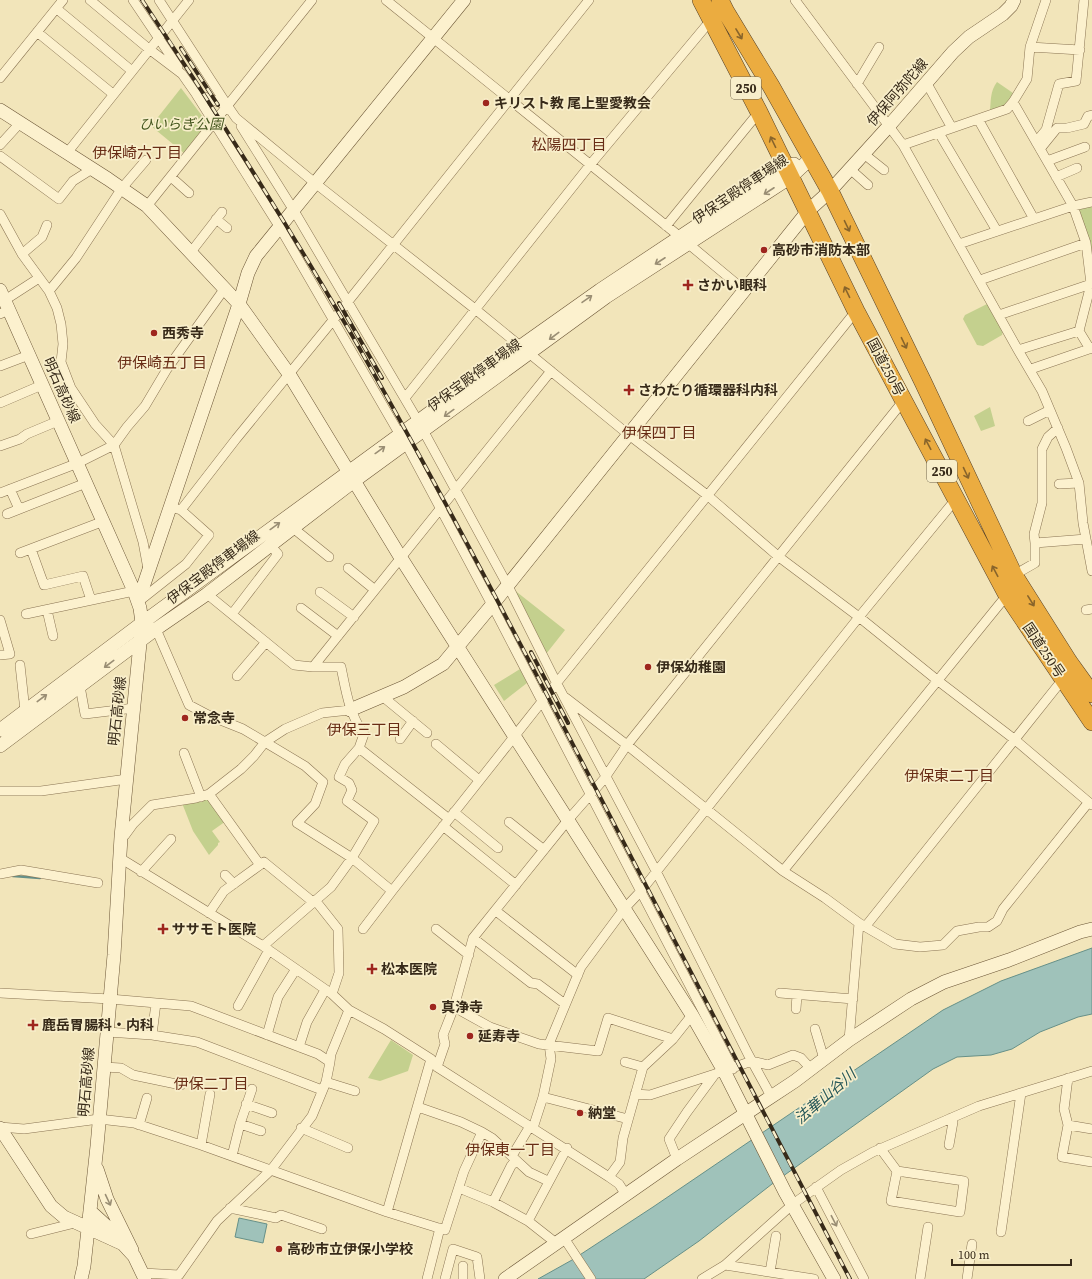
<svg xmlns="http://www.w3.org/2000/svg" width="1092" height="1279" viewBox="0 0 1092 1279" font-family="'Source Serif 4','Noto Sans JP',serif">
<rect width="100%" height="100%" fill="#f2e5ba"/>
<path fill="#c4d08e" d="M997,82L1013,93L1005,107L990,111C991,101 990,91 997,82Z
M181,88L209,125L185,154L151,126Z
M1092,205V252L1077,209Z
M987,304L991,305L1004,328L1002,335L983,346L977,345L963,319L965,315Z
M990,407L995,426L981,431L974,416Z
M513,589L565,630L546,654Z
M520,669L527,683L504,701L494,685Z
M207,797L226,821L212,831L220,842L218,843V845L209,855L193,831L182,803Z
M391,1040L413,1055L408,1071L380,1081L368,1078Z"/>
<path fill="#9fc2ba" stroke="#669088" d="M1092,948V1014L1078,1017L1040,1032L1012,1049L991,1055L957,1057L933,1069L772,1184L699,1241L644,1279H538L572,1260L653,1207L943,1010L1001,981Z
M239,1218L267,1224L263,1243L235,1237Z"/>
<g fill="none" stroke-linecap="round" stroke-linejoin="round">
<path stroke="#669088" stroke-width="2.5" d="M13,876L40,878"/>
<g stroke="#8a7453" stroke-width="10">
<path id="street" d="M90,0L149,49L182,74L196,94L227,105L236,118L315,183L475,309L629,435L707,495L779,557L859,617L937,680L1014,739L1092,805
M133,0L178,67
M159,0L227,105
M386,0L679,236L744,290
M795,0L903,145L1018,350L1042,391L1066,448L1079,483L1083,523L1092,571
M57,9L132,71
M37,32L113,94
M1030,47L1080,50
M0,78L63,0
M926,82L952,128
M857,84L879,47
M196,94L279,226L400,435
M1013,102L1073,206L1086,243L1091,284L1079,331L1090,349
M978,119L1034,219
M241,126L293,209L418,421L508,586L556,682L656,871L748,1054L771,1096
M939,133L997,231
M1036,142L1046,130L1059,84L1076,81L1084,0
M0,145L20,123
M903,145L1007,109L1013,102L1027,79L1030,47L1046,0
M1040,149L1057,128H1067L1084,124L1088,116L1092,115
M67,153L189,0
M864,154L884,170
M0,156L59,199L73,181L92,169
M1047,161L1085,147
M850,169L868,185
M171,177L189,193
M1056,177L1077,168
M147,206L312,0
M0,214L22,254L49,291L57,308L61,324L63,344L61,362L71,388L95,424L114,445L143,542L148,569
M216,219L227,228
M666,226L759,112
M959,244L1073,206L1092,202
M191,252L222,212
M22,254L42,237L47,225
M980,280L1086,243
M49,291L76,258L122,188L146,160
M5,300L39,278
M0,314L9,310
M999,315L1091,284
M1018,350L1079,331
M0,366L29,355
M1031,369L1092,348
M405,398L590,165L711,20
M0,403L42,385
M1028,421L1050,410
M406,444L492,605L733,1069
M0,446L20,439L27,434L58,421
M1059,484L1079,483
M10,489L19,509
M0,493L78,463L114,445L127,427L145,406L167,369L225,288
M171,507L181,510L236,439L334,319L589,0
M7,514L86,483
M293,528L329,557
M1035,543L1086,539
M31,549L44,585L83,576L91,600
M20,553L104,521
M348,568L375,590
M1014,575L1035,563V543L1034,534L1042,503V449L1048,437L1058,428
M320,592L354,617
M207,594L294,665L313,667H341C346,691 349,714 364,734L359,748L345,764L339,777L349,783L352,790L347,801L374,821L352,858L331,887L263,946
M138,602L186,564L209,535L181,510
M301,608L338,636
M47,610L53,636
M1086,610L1092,609
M26,614L134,591
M232,614L278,554L270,545
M0,620L10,654L0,655
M152,627L156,629L189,705L208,715L243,729L305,766L323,782L315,804L297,823L352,858L392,891L555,685L856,311
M20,665L25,711
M313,667L551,371
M237,676L266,642
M80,686L85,714L134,708
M382,696L427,733
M566,698L627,745L783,871L825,898L859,923L895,944L920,947L943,945L957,931L979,927H988L997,921L1003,909L1088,803
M400,739L413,721
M436,744L479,780
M359,748L449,819
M184,753L201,797
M0,791H41L127,779
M209,794L260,865
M454,812L498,848
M509,822L544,850
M443,826L516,885
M121,837L125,835L133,824L152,805L196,798L209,794L241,769L254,756L265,742L285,729L322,713L350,710
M120,858L263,946L332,994L349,1010L384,1029L431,1059L437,1067L609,1177L619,1184L626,1195
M783,871L1007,595
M141,872L171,839
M0,874L21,870L98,883
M225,875L234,884
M315,900L338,929L339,973L332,994
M496,911L578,975
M209,913L224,891L264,862L313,902
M865,927L1063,679
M363,929L392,891
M436,929L469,955
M473,938L531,983L538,984L565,1004
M0,993L110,999L191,1006L318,1054L330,1062
M780,993L853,999
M238,1006L269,950
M454,1007L490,1027L539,1044L598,1051L608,1018L673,1039
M796,1009L797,995
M815,1029L824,1059
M107,1032L152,1035L197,1042L322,1090
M152,1035L156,1003
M267,1035L278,997L296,969
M849,1040L859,923
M299,1047L307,1022L325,990
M625,1062L643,1067
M104,1067L121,1068L133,1075L181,1085
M437,1067L445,1044L443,1035L454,1007L473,938L568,820L604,779L627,745L904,400
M1068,1078L1064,1109L1068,1125L1062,1157L1092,1162
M326,1082L355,1091
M635,1094L650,1095L715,1074
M543,1097L628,1119
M246,1104L272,1113
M418,1107L461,1122L482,1132L492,1138L529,1172L548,1181
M240,1124L261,1131
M139,1125L147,1098
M1068,1125L1092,1129
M0,1127L24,1129L99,1119L134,1123L201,1145L387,1212L445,1230L464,1171L482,1132
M301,1128L348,1148
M533,1128L543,1097L551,1059L549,1044L581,967L624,909L641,891L859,617L956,499
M201,1145L210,1094
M949,1145L953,1122L951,1118
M880,1148L897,1171L891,1201L960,1212L964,1181L897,1171
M232,1156L240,1124L252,1089
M512,1156L530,1126
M677,1159L669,1139L687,1112L715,1074L752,1061L768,1065L793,1055L801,1058L811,1069
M609,1177L620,1162L623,1138L643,1067L673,1039L692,1015
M816,1187L864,1279
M459,1188L493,1202L528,1221L556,1243
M493,1202L511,1166L516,1160
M230,1208L276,1218L281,1215L322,1229
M387,1212L431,1059
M528,1221L567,1148
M1001,1232L1021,1093
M31,1234L75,1223
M564,1238L591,1279
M725,1265L814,1279
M770,1272L776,1236
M143,1273L179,1275L217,1221L271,1170L312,1116L326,1082L330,1062L331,1054L349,1010
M427,1279L440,1228
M445,1279L453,1249L477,1257L480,1279
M463,1279V1266
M702,1279L725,1265L793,1204L841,1170L873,1152L979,1106L1092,1071
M920,1279L928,1227
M967,1279L972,1244"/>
</g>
<g stroke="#6b5536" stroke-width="14">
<path id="secondary" d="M0,110L108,179L147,206L239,304L289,374L401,558L692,1015L724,1071L785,1192L834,1279
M0,290L134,591L140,608L142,623L121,837L114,955L97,1146L84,1266L81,1279
M138,602L239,304L248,273L256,256L464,0
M350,710L404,687L443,664L492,605L808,211L830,191L888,127L953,52L969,37L1003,14L1011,6L1014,0
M0,730L142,623L521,346L600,290L785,167L794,164
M0,746L156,629L207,594L354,481L606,297L791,177L811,158
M0,1128L51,1206L64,1217L123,1244L134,1256L145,1279
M97,1169L107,1199L132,1250
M90,1211L113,1232L118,1240
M505,1279L677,1159L795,1081L849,1040L911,999L944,982L1009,960L1080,932L1092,929"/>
</g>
<g stroke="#564128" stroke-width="18">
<path id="highway" d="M701,0L759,112L856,311L1007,595L1092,722
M720,0L726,12L771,86L830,191L923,382L1014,575L1069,662L1092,694"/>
</g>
<use href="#street" stroke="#fcf1ce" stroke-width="9"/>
<use href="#secondary" stroke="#fcf1ce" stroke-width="13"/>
<use href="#highway" stroke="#ebac40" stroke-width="17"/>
<g stroke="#372a19" stroke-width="4">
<path id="rail" d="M142,0C214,108 283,218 349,330C426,464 498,601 569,737C663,918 756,1099 850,1279
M181,48L218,105
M339,303L382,378
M531,652L568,723"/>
</g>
<use href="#rail" stroke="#f8eeca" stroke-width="2.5" stroke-dasharray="8" stroke-linecap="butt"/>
</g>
<defs><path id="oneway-shaft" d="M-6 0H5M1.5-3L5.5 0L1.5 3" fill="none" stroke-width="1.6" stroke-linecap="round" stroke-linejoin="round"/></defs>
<g stroke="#88642b">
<use href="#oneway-shaft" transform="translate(739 34) rotate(59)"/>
<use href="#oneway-shaft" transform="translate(773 142) rotate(-116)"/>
<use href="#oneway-shaft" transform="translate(847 226) rotate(64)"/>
<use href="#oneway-shaft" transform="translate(847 292) rotate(-116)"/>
<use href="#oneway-shaft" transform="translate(904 343) rotate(64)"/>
<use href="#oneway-shaft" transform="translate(928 444) rotate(-118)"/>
<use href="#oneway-shaft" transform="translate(966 473) rotate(65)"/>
<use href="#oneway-shaft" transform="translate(995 571) rotate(-118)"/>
<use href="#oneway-shaft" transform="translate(1031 601) rotate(58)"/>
</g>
<g stroke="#9a8e74">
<use href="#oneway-shaft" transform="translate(769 191) rotate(147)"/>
<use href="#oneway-shaft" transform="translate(660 261) rotate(147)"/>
<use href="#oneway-shaft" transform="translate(587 299) rotate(-35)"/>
<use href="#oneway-shaft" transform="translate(554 336) rotate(143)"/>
<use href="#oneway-shaft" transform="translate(449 413) rotate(144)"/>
<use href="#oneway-shaft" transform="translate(380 450) rotate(-36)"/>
<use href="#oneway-shaft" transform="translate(275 526) rotate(-36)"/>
<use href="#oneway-shaft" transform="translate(109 664) rotate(143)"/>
<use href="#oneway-shaft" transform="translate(42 698) rotate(-37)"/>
<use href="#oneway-shaft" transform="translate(108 1200) rotate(65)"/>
<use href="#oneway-shaft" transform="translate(834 1221) rotate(63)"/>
</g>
<g fill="#9e261e" stroke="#f8eeca" stroke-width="1.5">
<circle cx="486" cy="103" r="4"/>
<circle cx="764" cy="250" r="4"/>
<path d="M686 279h4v4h4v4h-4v4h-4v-4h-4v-4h4z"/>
<circle cx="154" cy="333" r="4"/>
<path d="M627 384h4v4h4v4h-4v4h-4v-4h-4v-4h4z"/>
<circle cx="648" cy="667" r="4"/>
<circle cx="185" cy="718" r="4"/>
<path d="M161 923h4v4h4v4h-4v4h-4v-4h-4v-4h4z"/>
<path d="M370 963h4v4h4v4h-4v4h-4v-4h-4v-4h4z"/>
<circle cx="433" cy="1007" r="4"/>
<path d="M31 1019h4v4h4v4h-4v4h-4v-4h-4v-4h4z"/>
<circle cx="470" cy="1036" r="4"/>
<circle cx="580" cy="1113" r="4"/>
<circle cx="279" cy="1249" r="4"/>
</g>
<g text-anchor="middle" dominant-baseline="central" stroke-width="3.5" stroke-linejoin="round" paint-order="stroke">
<g fill="#f8eeca" stroke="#71654e" stroke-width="1">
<rect x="731" y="77" width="30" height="22" rx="3"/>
<rect x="927" y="460" width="30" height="22" rx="3"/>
</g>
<g font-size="13" font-weight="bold" fill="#372a19">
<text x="746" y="88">250</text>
<text x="942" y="471">250</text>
</g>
<g font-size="14" fill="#372a19" stroke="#f8eeca">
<text transform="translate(897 92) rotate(-49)">伊保阿弥陀線</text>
<text transform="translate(740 189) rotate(-34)">伊保宝殿停車場線</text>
<text transform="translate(886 367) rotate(62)">国道250号</text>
<text transform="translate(474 375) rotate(-36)">伊保宝殿停車場線</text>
<text transform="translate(62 390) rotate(66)">明石高砂線</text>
<text transform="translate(213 567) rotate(-37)">伊保宝殿停車場線</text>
<text transform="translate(1044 650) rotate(56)">国道250号</text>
<text transform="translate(117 711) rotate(-84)">明石高砂線</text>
<text transform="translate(86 1082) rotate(-85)">明石高砂線</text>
</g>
<g font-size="14" font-weight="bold" fill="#372a19" stroke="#f8eeca" text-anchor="start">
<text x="494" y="103">キリスト教 尾上聖愛教会</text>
<text x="772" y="250">高砂市消防本部</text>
<text x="697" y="285">さかい眼科</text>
<text x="162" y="333">西秀寺</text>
<text x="638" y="390">さわたり循環器科内科</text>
<text x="656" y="667">伊保幼稚園</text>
<text x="193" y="718">常念寺</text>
<text x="172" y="929">ササモト医院</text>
<text x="381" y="969">松本医院</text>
<text x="441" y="1007">真浄寺</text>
<text x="42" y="1025">鹿岳胃腸科・内科</text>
<text x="478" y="1036">延寿寺</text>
<text x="588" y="1113">納堂</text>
<text x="287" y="1249">高砂市立伊保小学校</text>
</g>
<g font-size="14" font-style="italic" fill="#44561e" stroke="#f8eeca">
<text x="181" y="124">ひいらぎ公園</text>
</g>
<g font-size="15" fill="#682c15" stroke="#f8eeca">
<text x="569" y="144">松陽四丁目</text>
<text x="137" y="152">伊保崎六丁目</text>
<text x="162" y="362">伊保崎五丁目</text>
<text x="659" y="432">伊保四丁目</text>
<text x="364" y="729">伊保三丁目</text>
<text x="949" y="775">伊保東二丁目</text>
<text x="211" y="1083">伊保二丁目</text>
<text x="510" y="1149">伊保東一丁目</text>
</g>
<g font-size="15" font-style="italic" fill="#275859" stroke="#f8eeca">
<text transform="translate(825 1096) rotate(-41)">法華山谷川</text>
</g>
</g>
<path d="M952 1259v6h119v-6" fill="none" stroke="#372a19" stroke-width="2"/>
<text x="958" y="1259" font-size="12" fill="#372a19" stroke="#f8eeca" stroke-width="3" paint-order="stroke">100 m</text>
</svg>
